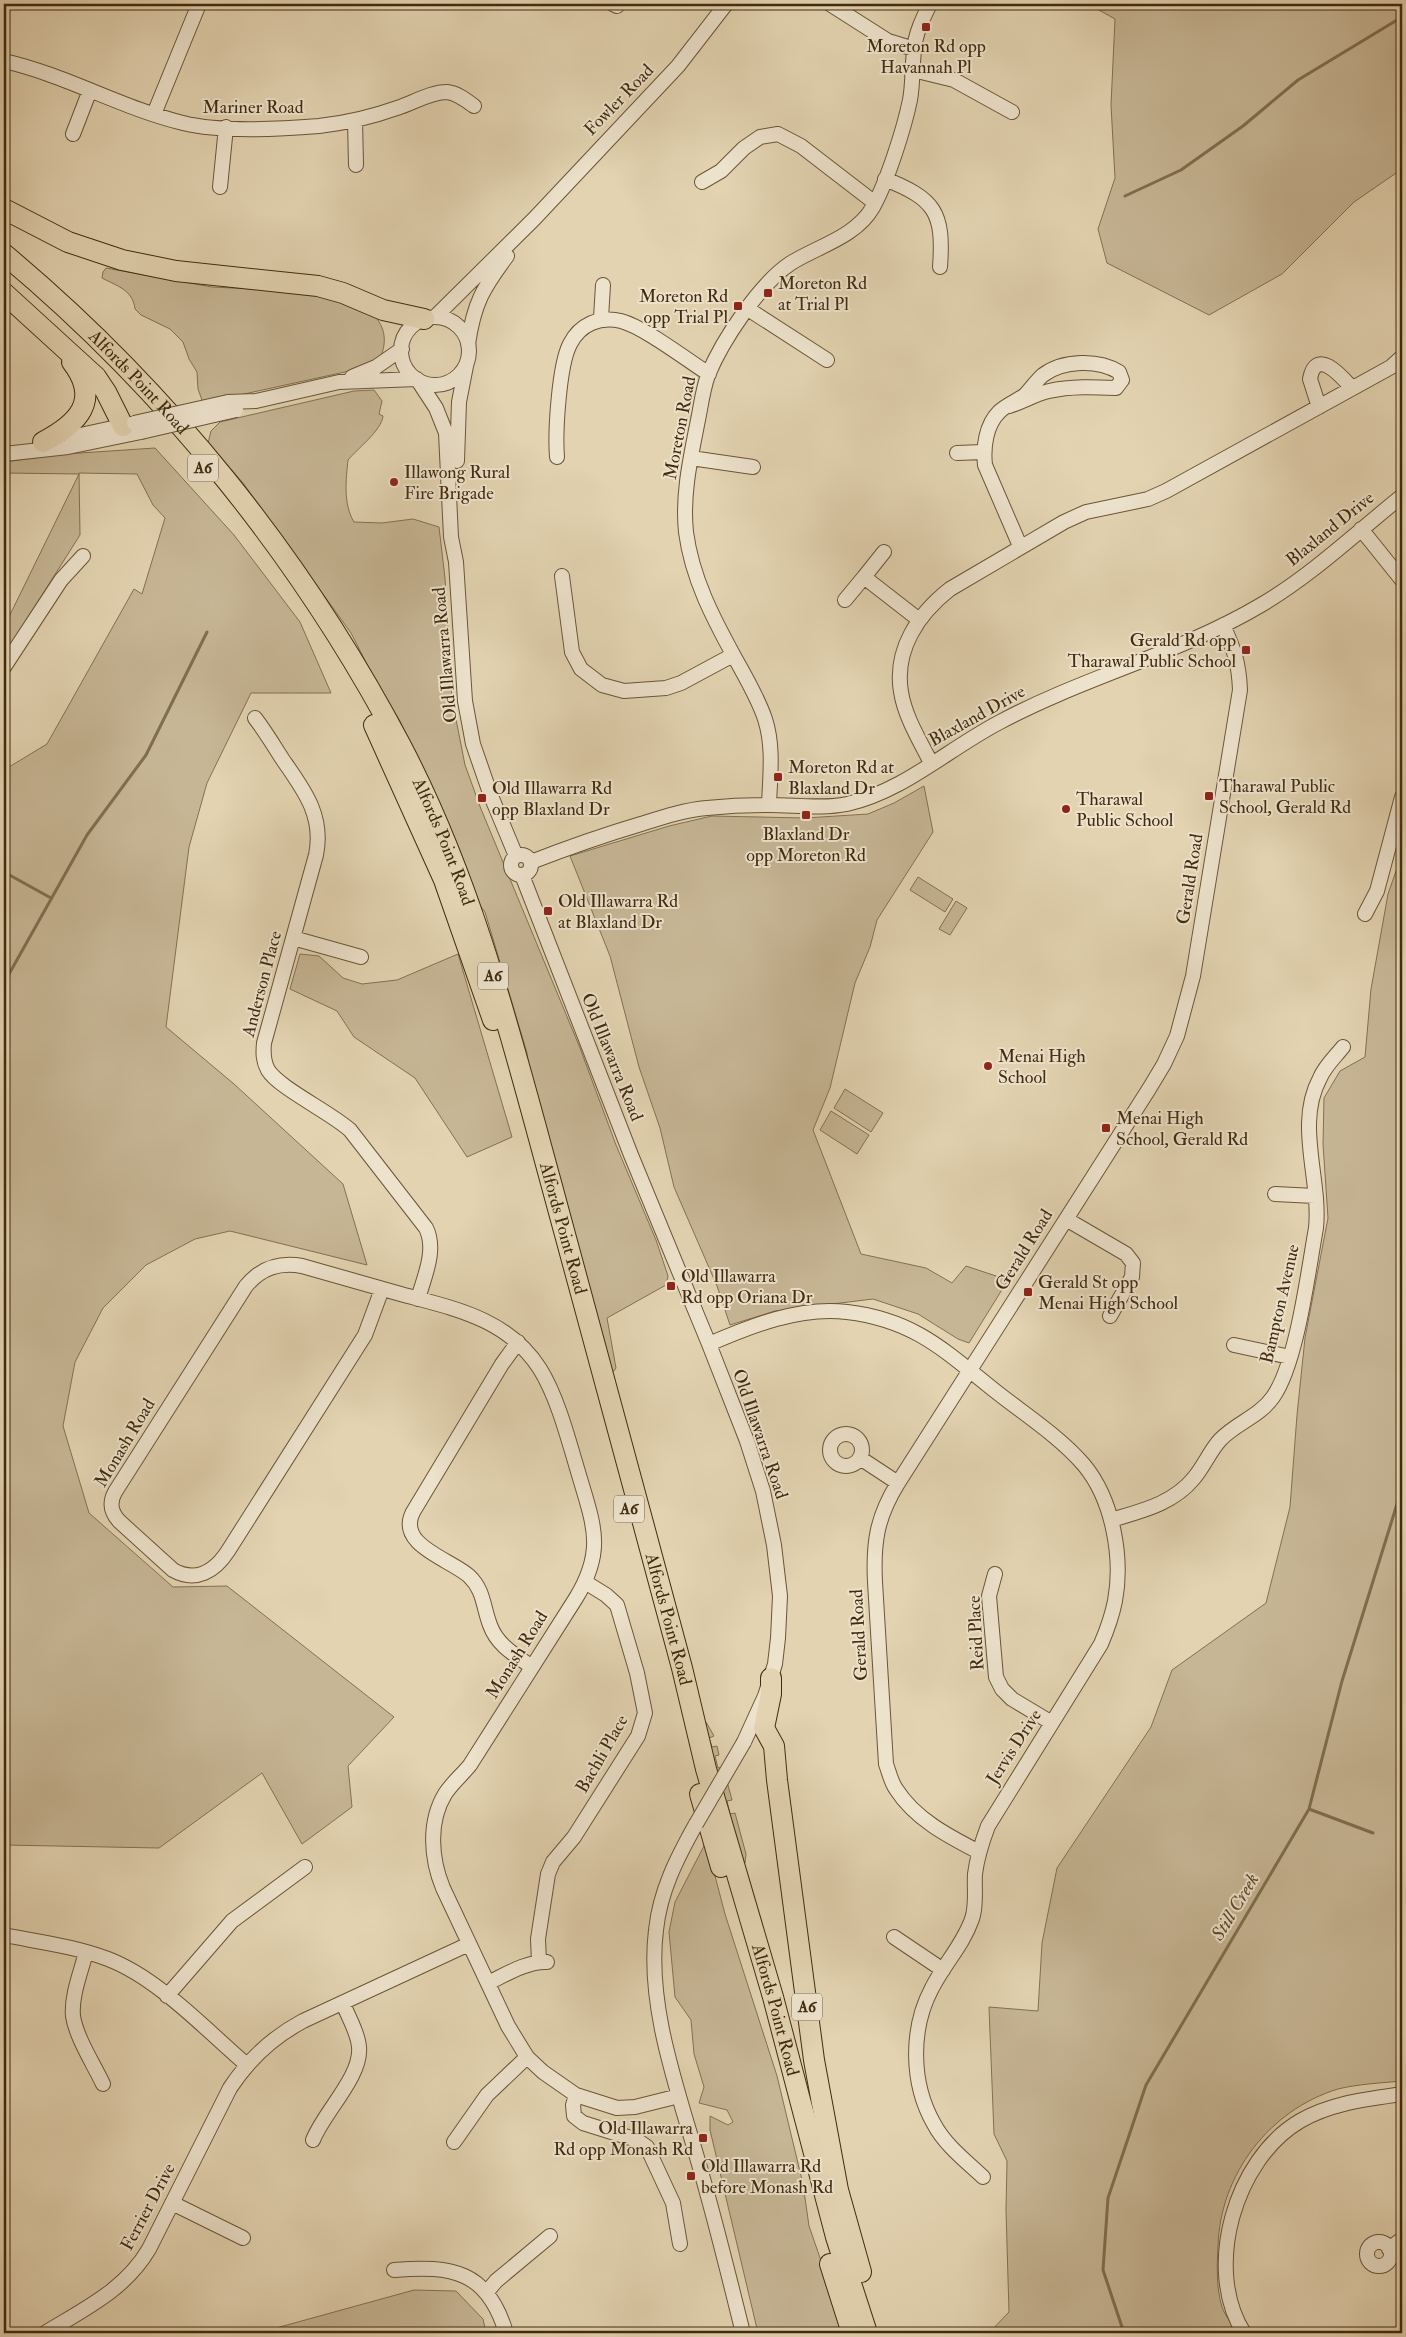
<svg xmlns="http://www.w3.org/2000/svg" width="1406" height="2337" viewBox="0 0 1406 2337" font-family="'IM FELL Double Pica',serif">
<rect width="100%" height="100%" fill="#e3d3b1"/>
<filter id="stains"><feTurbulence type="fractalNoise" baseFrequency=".004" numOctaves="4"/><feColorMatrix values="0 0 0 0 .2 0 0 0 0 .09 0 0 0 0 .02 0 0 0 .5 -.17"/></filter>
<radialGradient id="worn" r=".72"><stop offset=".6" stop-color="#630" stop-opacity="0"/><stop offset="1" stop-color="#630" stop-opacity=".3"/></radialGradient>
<path fill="#c7b695" stroke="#847052" d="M1088,4H1402V169L1354,202L1282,274L1209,315L1107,263L1098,229L1115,178L1111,105L1115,19Z
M106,268L212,287L314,292L373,314C386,328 387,342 380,359L354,370L203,403L198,389L197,372L189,359L183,342L170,329L141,315L135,309C133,290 117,286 102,278L103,272Z
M374,390L382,401L379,414L383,416C382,430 357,449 348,460C346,480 343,504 354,522L382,523L413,519L439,527L445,578L452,699L465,765L481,809L580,1048L616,1145L656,1240L668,1276L666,1285L607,1318L616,1368L614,1371H610L529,1067L527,1053L485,912L479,904L459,848L400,721L376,682L351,633L243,483L208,443L211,431L220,422L354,391Z
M155,448L234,535L300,622L331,693H251L207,783L189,847L166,1027L234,1084L343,1184L367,1265L230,1231L195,1239L146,1265L103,1308L75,1362L63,1426L89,1513L173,1587L227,1586L394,1717L348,1766L352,1807L302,1844L262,1773L159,1848L4,1845V770L47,744L134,589L142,594L165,518L153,505L137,474L79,473L80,535L4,655V627L79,474L4,473V462L65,454Z
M924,786L933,832L877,920L870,947L855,983L830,1088L813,1130L861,1254L926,1268L952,1283L966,1266L1008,1280L969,1343L958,1339L918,1314L873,1299L775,1311L730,1325L717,1286L674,1187L660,1128L639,1067L610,956L570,856L669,826L712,816L805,818L868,814L894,803Z
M1402,854V2081C1381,2083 1358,2084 1338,2089C1269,2110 1220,2175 1218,2246C1217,2265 1216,2288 1222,2307C1225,2316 1233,2325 1237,2333H989L1009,2312L1006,2210L1007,2161L994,2134L989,2007L1038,2011L1042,1943L1057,1868L1151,1727L1172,1670L1266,1603L1290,1507L1297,1415L1305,1338L1328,1218L1323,1144L1324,1098L1340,1071L1365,1057L1371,989L1388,894Z
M918,877L953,899L945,912L910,890Z
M956,901L967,908L950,935L939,929Z
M300,954L319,956L343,978L362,984L397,980L458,954L512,1137L467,1157L415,1078L354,1037L337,1011L290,989Z
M845,1089L883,1113L871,1132L834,1108Z
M831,1111L869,1135L857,1154L820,1130Z
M701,1722H706L714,1736L709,1738L712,1747L717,1746L719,1755L715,1756L718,1768L723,1767L732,1800L727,1801L730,1814L735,1813L746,1854L745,1863L738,1854Z
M706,1842L725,1914L777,2076L803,2184L809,2226L846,2333H758L710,2130V2116L728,2125L733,2122L727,2110L699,2103L704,2087L694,2054L691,2020L675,1997L669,1932L675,1902Z
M414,2290L456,2291L483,2319L486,2333H258Z"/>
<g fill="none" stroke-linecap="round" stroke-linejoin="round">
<path stroke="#816e4f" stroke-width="3" d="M1125,196L1181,170L1243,126L1298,80L1402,17
M4,872L51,898
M4,983L87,835L146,755L207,632
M1309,1809L1373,1833
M1124,2333L1103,2270L1108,2198L1146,2085L1309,1809L1342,1681L1402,1488"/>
<g stroke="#6a5538" stroke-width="16">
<path id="minor" d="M613,4L617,6
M830,4L888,41L914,49
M4,61C66,75 121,108 183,123C219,132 282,129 319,126C345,123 372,117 397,108C413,103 430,92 447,92C457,93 466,100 474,106
M913,70L954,80L1012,112
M154,114L199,4
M355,120L356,165
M73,134L90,90
M885,179C935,199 944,212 940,267
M702,182L721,171L744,148L760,137L778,134L801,146L875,203
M220,187L226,127
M748,309L827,360
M435,317L534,219L678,66L726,4
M401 351a34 34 0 1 1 68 0a34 34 0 1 1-68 0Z
M601,318L603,285
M468,344C474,303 483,288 507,256
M352,377L376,367L402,349
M417,379L436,408L446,433L451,537L456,562L465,701L473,744L491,796L516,856
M228,402L256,401L339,382L417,379
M1009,406C1023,402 1035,394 1049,391C1071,386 1094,387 1116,388L1122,380L1119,372C1098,359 1063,360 1043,375C1036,381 1031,389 1025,395C1017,401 1006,405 999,412C986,425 983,447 985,465L1020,546
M1319,407L1310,379C1316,346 1342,377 1352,388
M71,437L131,424
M957,453L983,452
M4,454L68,447L141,432
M557,457C555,432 559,365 570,344C580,324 600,316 621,321C644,327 687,360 709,374
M691,458L753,467
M457,461L459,402L466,366
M1361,529L1402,580
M562,576L572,652L581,669L602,685L624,691L666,688L681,683L733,655
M864,577L884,552
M845,600L864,577L918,619
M4,667L61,580L83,556
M255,718C265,731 274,746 283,760C304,790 324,816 316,855L264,1043C263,1053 263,1061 268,1070C279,1088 330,1112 350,1130L426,1228C437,1250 424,1277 418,1299
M931,763C920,741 905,717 901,692C894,650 918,614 950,589L1064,522L1086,512L1148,499L1166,491L1391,367L1402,357
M769,805C770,776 774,747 765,719C758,698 746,678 735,658C713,618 692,578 686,532C682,494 691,456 698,420C701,405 703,389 708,375C722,341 760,283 791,263C818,246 856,237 873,207C887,182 904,129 910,100C913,84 912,67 914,51C915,34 923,18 930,4
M511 865a10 10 0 1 1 20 0a10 10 0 1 1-20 0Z
M531,862C567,848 604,835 641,824C663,817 684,810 707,808C727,806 749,805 769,805C795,805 822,809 847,804C904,791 948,749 1000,722C1084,677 1178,654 1261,605C1312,575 1356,533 1402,496
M522,875L631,1155L709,1344L747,1441L763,1491L774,1545L780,1596L778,1638L775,1664L765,1696L744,1742
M1365,914L1377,891L1402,797
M293,938L361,957
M1275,1194L1315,1196
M1066,1219L1126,1254L1133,1263L1132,1277L1110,1316
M382,1289L365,1335L228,1551C215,1571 196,1583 173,1570L119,1521C111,1512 109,1503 115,1492L246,1286C261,1268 279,1262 302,1266C334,1275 365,1284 397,1293C451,1308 507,1317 540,1369C558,1398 569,1442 579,1475C594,1526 605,1550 576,1598L470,1765C462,1775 452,1783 445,1794C428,1822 431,1859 443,1888L508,2026L527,2057L543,2072L576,2095L617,2108L635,2107L679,2096
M518,1342L502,1364L413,1512C396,1545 450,1559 469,1576C484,1590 483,1607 490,1625C497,1645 515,1655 532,1667
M709,1344C751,1326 800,1306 847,1312C914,1320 944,1350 994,1390C1024,1414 1059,1436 1084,1465C1113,1500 1123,1558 1115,1601C1112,1616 1107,1630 1101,1644L988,1826C982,1842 977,1857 975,1874C974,1889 977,1905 972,1919C963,1945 944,1964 932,1988C910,2029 911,2084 934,2124C945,2145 966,2161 983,2177
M1234,1345L1290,1357
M830 1450a16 16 0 1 1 32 0a16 16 0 1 1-32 0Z
M860,1458L898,1483
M1111,1520C1141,1511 1173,1504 1194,1478C1204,1466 1210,1451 1220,1440C1236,1423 1259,1417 1273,1397C1297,1363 1308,1272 1316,1228C1321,1179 1295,1124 1320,1078C1325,1066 1335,1057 1343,1047
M995,1574L989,1596L996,1677L1002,1689L1012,1699L1052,1723
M696,1824C677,1858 660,1891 656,1930C646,2010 681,2098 702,2175C717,2227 730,2281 743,2333
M979,1852C948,1836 915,1819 896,1789C891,1782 889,1772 886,1764L875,1582C873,1542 877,1517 898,1483L1149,1089L1164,1064L1177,1036L1193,976L1240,690C1239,663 1234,649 1223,625
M4,1935C39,1942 74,1946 108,1959C158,1978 206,2030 247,2065
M894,1937L943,1970
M86,1952C81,1972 71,1996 73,2016C76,2037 94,2065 103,2084
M539,1962L538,1939L548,1874L553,1862L574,1837L638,1736L645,1713L637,1673L617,1605L606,1595L585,1582
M488,1983C505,1975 527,1961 547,1962
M167,1996L232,1921L305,1867
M576,2095L573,2105L574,2116L583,2123L637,2140L647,2147L673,2203L680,2244
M313,2140C324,2112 362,2076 359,2047C358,2032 348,2017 343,2003
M454,2142L487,2095L527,2057
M172,2203L243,2238
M1367 2254a12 12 0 1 1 24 0a12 12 0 1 1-24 0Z
M1389,2249L1402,2239
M394,2270C452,2265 488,2271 506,2333
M487,2292L496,2281L550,2236
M45,2333C84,2309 125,2290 149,2249L230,2088C249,2059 273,2037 303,2021L469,1944
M1244,2333C1203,2269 1235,2159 1300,2121C1331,2103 1367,2099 1402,2094"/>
</g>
<g stroke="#412b0f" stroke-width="22">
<g id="highway">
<path d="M4,209L68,242L122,260L176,271L318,286L343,293L383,310L424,319"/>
<path id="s1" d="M4,254C167,390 302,558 401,746C472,881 510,1032 550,1179C595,1342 638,1505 682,1668L706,1769L773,1997L836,2237L867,2333"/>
<path d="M4,293L96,377L106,392L123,426"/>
<path d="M43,442C77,424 102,401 72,362"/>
<path d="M374,725L444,880L493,1020"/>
<path d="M771,1678V1694L764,1728L774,1746L777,1780L814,2060L838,2190L861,2272"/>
<path d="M700,1794L721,1867"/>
<path d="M830,2264L852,2333"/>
</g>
</g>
<use href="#minor" stroke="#ede2cc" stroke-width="14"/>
<use href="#highway" stroke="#e3d3b1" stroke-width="20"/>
<g stroke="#6a5538" stroke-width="16" stroke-linecap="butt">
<path id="minor-bridge" d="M134,423L228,402
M141,432L236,410
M696,1824L744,1742"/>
</g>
<use href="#minor-bridge" stroke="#ede2cc" stroke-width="14"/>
</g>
<g fill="#8f2418" stroke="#ede2cc" stroke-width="2">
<rect x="921" y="22" width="10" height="10" rx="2.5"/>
<rect x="763" y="288" width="10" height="10" rx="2.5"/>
<rect x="733" y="301" width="10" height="10" rx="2.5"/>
<circle cx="394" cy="482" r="5"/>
<rect x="1241" y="645" width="10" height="10" rx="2.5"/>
<rect x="773" y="772" width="10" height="10" rx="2.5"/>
<rect x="1204" y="791" width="10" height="10" rx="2.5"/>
<rect x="477" y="793" width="10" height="10" rx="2.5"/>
<circle cx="1066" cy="809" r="5"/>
<rect x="801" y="810" width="10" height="10" rx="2.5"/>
<rect x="543" y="906" width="10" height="10" rx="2.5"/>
<circle cx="988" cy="1066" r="5"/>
<rect x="1101" y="1123" width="10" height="10" rx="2.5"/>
<rect x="666" y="1281" width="10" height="10" rx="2.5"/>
<rect x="1023" y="1287" width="10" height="10" rx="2.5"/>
<rect x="698" y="2133" width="10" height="10" rx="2.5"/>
<rect x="686" y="2171" width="10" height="10" rx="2.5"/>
</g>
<g text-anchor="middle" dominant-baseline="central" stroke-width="4" stroke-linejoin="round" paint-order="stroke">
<g fill="#ede2cc" stroke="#756248" stroke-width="1">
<rect x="188" y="454.5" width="30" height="27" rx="4"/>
<rect x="478" y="962.5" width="30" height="27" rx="4"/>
<rect x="614" y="1495.5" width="30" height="27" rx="4"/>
<rect x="792" y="1993.5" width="30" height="27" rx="4"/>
</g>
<g font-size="16" font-weight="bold" fill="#412b0f">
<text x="203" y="468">A6</text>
<text x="493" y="976">A6</text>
<text x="629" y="1509">A6</text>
<text x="807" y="2007">A6</text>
</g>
<g font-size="18" fill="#412b0f" stroke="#ede2cc" text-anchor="start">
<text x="926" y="46" text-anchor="middle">Moreton Rd opp<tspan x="926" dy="21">Havannah Pl</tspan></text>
<text x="778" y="283">Moreton Rd<tspan x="778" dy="21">at Trial Pl</tspan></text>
<text x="728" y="296" text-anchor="end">Moreton Rd<tspan x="728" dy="21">opp Trial Pl</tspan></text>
<text x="404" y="472">Illawong Rural<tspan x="404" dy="21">Fire Brigade</tspan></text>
<text x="1236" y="640" text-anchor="end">Gerald Rd opp<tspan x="1236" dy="21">Tharawal Public School</tspan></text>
<text x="788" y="767">Moreton Rd at<tspan x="788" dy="21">Blaxland Dr</tspan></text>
<text x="1219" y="786">Tharawal Public<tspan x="1219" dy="21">School, Gerald Rd</tspan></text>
<text x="492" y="788">Old Illawarra Rd<tspan x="492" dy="21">opp Blaxland Dr</tspan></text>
<text x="1076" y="799">Tharawal<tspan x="1076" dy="21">Public School</tspan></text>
<text x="806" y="834" text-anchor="middle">Blaxland Dr<tspan x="806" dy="21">opp Moreton Rd</tspan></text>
<text x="558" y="901">Old Illawarra Rd<tspan x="558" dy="21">at Blaxland Dr</tspan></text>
<text x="998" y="1056">Menai High<tspan x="998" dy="21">School</tspan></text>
<text x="1116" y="1118">Menai High<tspan x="1116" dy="21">School, Gerald Rd</tspan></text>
<text x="681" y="1276">Old Illawarra<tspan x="681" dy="21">Rd opp Oriana Dr</tspan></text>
<text x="1038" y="1282">Gerald St opp<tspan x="1038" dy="21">Menai High School</tspan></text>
<text x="693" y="2128" text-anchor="end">Old Illawarra<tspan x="693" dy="21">Rd opp Monash Rd</tspan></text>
<text x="701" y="2166">Old Illawarra Rd<tspan x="701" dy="21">before Monash Rd</tspan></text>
</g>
<g font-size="18" fill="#412b0f" stroke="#ede2cc">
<text transform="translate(619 100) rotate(-46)">Fowler Road</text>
<text x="253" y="107">Mariner Road</text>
<text stroke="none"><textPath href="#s1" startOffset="186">Alfords Point Road</textPath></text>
<text transform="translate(680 428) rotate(-79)">Moreton Road</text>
<text transform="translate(1330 529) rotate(-39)">Blaxland Drive</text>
<text transform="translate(445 655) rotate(-95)">Old Illawarra Road</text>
<text transform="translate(977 716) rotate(-29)">Blaxland Drive</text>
<text stroke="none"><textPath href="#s1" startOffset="741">Alfords Point Road</textPath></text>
<text transform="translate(1190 879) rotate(-81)">Gerald Road</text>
<text transform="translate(262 984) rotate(-75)">Anderson Place</text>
<text transform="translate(612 1057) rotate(68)">Old Illawarra Road</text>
<text stroke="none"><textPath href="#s1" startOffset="1146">Alfords Point Road</textPath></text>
<text transform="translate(1024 1250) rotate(-58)">Gerald Road</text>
<text transform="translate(1280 1304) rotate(-77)">Bampton Avenue</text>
<text transform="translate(760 1434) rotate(71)">Old Illawarra Road</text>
<text transform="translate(125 1443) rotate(-59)">Monash Road</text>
<text stroke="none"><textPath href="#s1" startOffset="1551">Alfords Point Road</textPath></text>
<text transform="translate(976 1633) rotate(-93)">Reid Place</text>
<text transform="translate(859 1635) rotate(-93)">Gerald Road</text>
<text transform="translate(517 1655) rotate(-58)">Monash Road</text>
<text transform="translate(1014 1747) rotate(-57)">Jervis Drive</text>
<text transform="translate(602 1754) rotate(-60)">Bachli Place</text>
<text stroke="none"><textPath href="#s1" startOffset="1956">Alfords Point Road</textPath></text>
<text transform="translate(148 2207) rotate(-62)">Ferrier Drive</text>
</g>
<g font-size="19" font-style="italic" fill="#5c472a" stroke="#ede2cc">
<text transform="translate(1235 1907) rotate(-59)">Still Creek</text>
</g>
</g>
<rect width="1406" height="2337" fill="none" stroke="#e3d3b1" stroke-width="20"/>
<rect x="5" y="5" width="1396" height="2327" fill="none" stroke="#412b0f" stroke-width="2.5"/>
<rect x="10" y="10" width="1386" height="2317" fill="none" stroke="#412b0f"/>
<rect width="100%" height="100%" filter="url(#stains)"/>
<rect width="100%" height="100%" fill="url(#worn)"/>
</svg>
